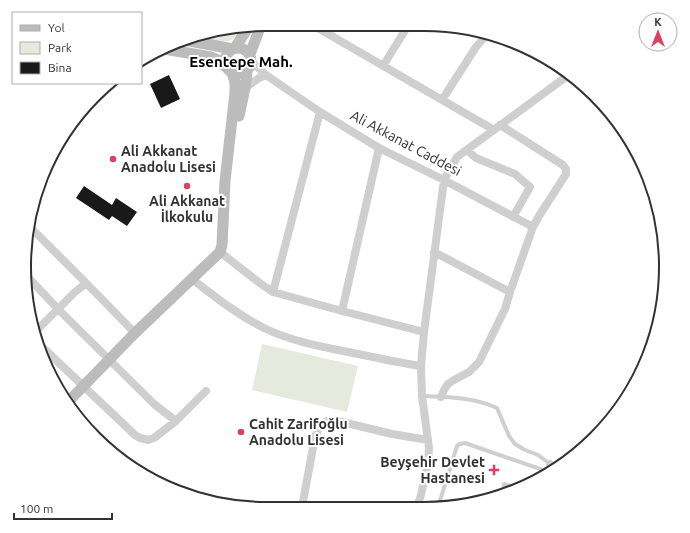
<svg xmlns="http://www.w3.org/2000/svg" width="690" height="533" viewBox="0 0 690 533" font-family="Ubuntu,sans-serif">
<rect width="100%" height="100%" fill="#fff"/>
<path fill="#e6eade" d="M246,27C243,30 239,35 235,38C224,46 203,39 191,37L204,32Z
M262,344L358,366L347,412L252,390Z"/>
<path fill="#191919" d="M169,75L180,99L161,108L150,84Z
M84,186L112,205L116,198L137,212L127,226L112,216L109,220L76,198Z"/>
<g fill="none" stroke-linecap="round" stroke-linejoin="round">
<path stroke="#cfcfcf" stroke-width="4" d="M422,396C447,397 474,397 497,408L509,436L515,444L525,450L538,455L550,464
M503,496L504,484L518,488
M438,507L457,446L460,444L465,443L543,470L546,474"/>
<path stroke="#cfcfcf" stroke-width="8" d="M309,24L323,31L494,130
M252,62L266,75L320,112L379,148L444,180L533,227
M383,66L409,24
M245,88L259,78L266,75
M442,100L476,47L488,33
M467,150L476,158L515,174L530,187L513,217
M29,226L86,283
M220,252L261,284L273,292L342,311L424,332
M434,252L510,292
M25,274L58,309L154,404L176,421
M192,279C215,297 238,315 264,328C292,342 328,348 358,354C379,358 400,363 421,366
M273,292L320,112
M342,311L379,148
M34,333L74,293L86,283L135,333
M39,344L135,435L140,438L148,440L154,438L176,421L206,391
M441,397L444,390L448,384L454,380L469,372L479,362L505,309L510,292L533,227L539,216L566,174V169L563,165L500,125
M123,460L152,479
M550,464L554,470
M302,507L315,437L320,426L327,421H338L392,434L428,440
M417,507L421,495L428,463L429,448L422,396L421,366L424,332L444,180L457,157L570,74"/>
<path stroke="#bcbcbc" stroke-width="11" d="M184,40L233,49
M225 61a13 13 0 1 1 26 0a13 13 0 1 1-26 0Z
M235,48L249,26
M164,49L211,57L216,59L226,67
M250,54L261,25
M239,116L245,88L247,72
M67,403L135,333L220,252L222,245L225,181L235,93V82L232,73"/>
</g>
<g fill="#db4261" stroke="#fff" stroke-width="1.5">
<circle cx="113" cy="159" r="4"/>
<circle cx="187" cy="186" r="4"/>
<circle cx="241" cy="432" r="4"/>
<path d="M492 464h4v4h4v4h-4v4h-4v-4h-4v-4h4z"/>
</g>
<g text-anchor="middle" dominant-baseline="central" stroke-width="4" stroke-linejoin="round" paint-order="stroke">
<g font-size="14" fill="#323232" stroke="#fff">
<text transform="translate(406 143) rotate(28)">Ali Akkanat Caddesi</text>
</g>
<g font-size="14" font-weight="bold" fill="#323232" stroke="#fff" text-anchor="start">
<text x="121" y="151">Ali Akkanat<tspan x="121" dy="16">Anadolu Lisesi</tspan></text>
<text x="187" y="201" text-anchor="middle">Ali Akkanat<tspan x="187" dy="16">İlkokulu</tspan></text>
<text x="249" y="424">Cahit Zarifoğlu<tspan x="249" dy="16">Anadolu Lisesi</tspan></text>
<text x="485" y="462" text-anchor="end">Beyşehir Devlet<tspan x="485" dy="16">Hastanesi</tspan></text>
</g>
<g font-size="15" font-weight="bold" fill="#000" stroke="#fff">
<text x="241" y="61">Esentepe Mah.</text>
</g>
</g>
<path d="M0 0H690V533H0ZM266 31H424A235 235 0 0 1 659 266V267A235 235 0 0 1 424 502H266A235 235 0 0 1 31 267V266A235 235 0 0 1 266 31Z" fill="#fff" fill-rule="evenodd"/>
<path fill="none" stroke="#323232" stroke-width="2" d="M266 31H424A235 235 0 0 1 659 266V267A235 235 0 0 1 424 502H266A235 235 0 0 1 31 267V266A235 235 0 0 1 266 31Z"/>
<rect x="12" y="12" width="130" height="72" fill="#ffffff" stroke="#adadad"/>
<rect x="20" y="25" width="20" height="6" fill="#bcbcbc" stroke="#adadad"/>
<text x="48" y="32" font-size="12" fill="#323232">Yol</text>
<rect x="20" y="42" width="20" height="12" fill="#e6eade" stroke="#adadad"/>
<text x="48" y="52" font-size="12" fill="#323232">Park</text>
<rect x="20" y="62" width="20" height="12" fill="#191919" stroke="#adadad"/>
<text x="48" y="72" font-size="12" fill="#323232">Bina</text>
<g transform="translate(658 32)"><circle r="19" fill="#ffffff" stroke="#adadad"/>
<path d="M0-3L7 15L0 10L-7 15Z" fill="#db4261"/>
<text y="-6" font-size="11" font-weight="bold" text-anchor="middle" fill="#323232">K</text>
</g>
<path d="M14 513v6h98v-6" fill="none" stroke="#323232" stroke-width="2"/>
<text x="20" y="513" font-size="12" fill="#323232" stroke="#ffffff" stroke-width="3" paint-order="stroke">100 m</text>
</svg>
